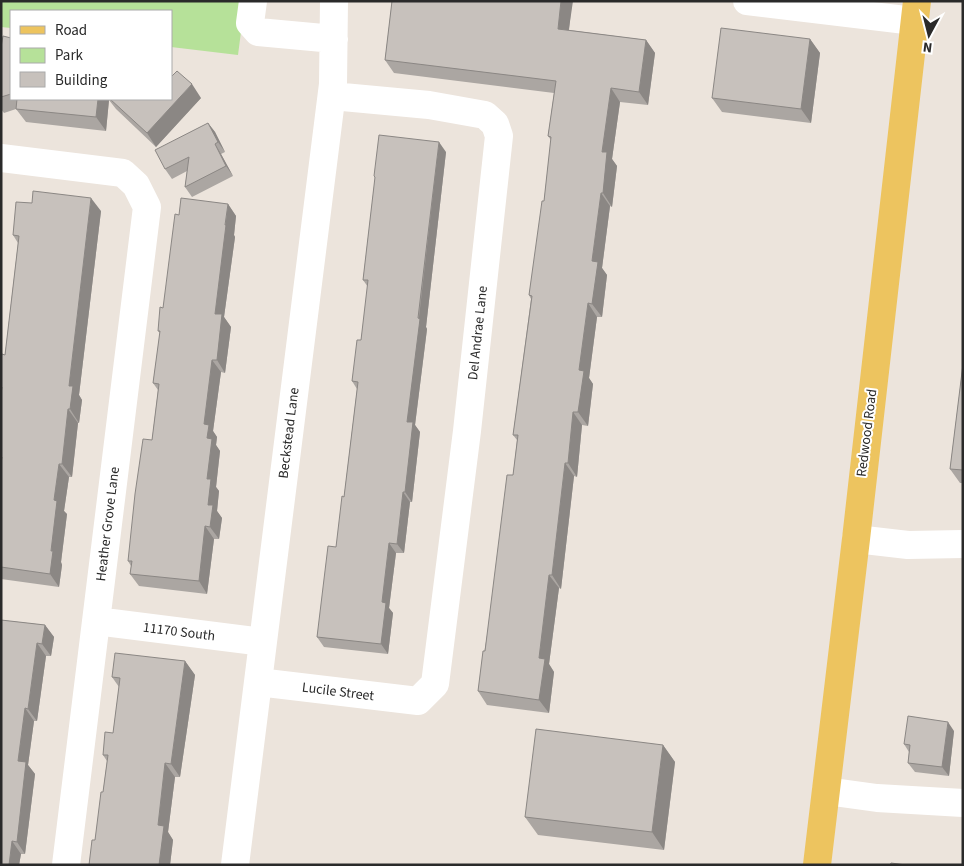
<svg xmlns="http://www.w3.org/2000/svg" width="964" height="866" viewBox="0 0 964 866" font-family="'Source Sans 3',sans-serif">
<rect width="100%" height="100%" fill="#ece4dc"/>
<path fill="#b6e199" d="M1,1H245L238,55L171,47V11H11V28L1,27Z"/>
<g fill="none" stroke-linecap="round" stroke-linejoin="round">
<path stroke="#fff" stroke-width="28" d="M253,1L250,23L258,32L334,39
M747,1L914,21
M1,158L123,173L136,185L147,207L66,865
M856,539L908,545L963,544
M96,621L263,642
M258,682L418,701L435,684L467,431L499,136L495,124L485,115L429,105L332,96
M826,791L877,798L963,803
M235,865L333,84L334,1"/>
<path stroke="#edc45f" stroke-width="28" d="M817,865L856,539L917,1"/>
</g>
<path fill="#aba6a2" d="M392,1H572L569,30L646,40L655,53L648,105L620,102L612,159L617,166L612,207L610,206L602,268L607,275L602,317H597L589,378L593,384L588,426L582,425L577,477L574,476L561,589L559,588L549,664L554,672L549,713L487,705L478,691L513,475L517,440L513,435L531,299L529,295L544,201L551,140L548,136L554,93L394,73L385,60Z
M11,38V99L201,98L156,147L116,109L109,100L106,131L26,122L16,109L4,113L1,109V47Z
M810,39L820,53L811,123L722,112L712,98Z
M208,123L215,132L225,152L221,154L233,176L192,197L185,187L187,171L172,179L165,169Z
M446,152L426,327L427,329L415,425L420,432L412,502H410L404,553H396L389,608L393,613L388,654L324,647L317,637L336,547L344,497L357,389L352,381L361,340L368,287L363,280L375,178L374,176Z
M228,204L236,216L234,235L235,237L224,317L231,327L225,373L221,372L213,431L217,437L216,445L220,451L216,487L219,491L217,511L222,518L219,539H214L207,594L139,586L130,574L131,566L128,561L152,440L158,390L153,383L160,333L158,331L163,308L179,215Z
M101,211L79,395L82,400L79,423H78L72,477H69L64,511L67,514L61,562L62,565L59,587L1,579V358L5,355L18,243L13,235Z
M963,364V483H960L950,469Z
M1,620L45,625L54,637L51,656H46L37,721H34L28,765L35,774L25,854H21L19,865H1Z
M185,661L195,675L180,777H175L168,832L173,840L170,865H89L95,840L103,792L107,761L103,755L113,733L119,687L112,677Z
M954,731L949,776L915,772L908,763L909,752L904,744Z
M663,745L675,762L664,850L538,835L525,817Z"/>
<path fill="#8b8784" d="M561,1H573L567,42L558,29Z
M810,39L820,53L811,123L801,109Z
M646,40L655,53L648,105L639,92Z
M192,84L201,98L156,147L147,133Z
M611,88L620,102L612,159L617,166L612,207L603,193L602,152Z
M98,99H108L109,100L106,131L96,117Z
M208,123L215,132L225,152L218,142Z
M439,142L446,152L426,327L427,329L415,425L420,432L412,502L405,492L407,422Z
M215,144L221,154L233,176L226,166Z
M601,193L610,206L602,268L607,275L602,317L592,304V261Z
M91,198L101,211L79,395L82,400L79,423L70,409L69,386Z
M228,204L236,216L234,235L235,237L224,317L231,327L225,373L217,360L215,314Z
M588,303L597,317L589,378L593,384L588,426L578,412L579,370Z
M212,360L221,372L213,431L217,437L216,445L220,451L216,487L219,491L217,511L222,518L219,539L210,527L208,505L207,479V438L204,424Z
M68,409L78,423L72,477L62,464Z
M573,412L582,425L577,477L568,463Z
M565,463L574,476L561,589L552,575Z
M59,464L69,477L64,511L67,514L61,562L62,565L59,587L50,574L54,500Z
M403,492L410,502L404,553L397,544Z
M205,526L214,539L207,594L199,581Z
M389,543L396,553L389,608L393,613L388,654L381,644L382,602Z
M549,575L559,588L549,664L554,672L549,713L539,700V658Z
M45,625L54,637L51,656L42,644Z
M37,643L46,656L37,721L28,709Z
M185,661L195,675L180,777L171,764Z
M25,708L34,721L28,765L35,774L25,854L17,842L18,761Z
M948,722L954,731L949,776L942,767Z
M663,745L675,762L664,850L652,832Z
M165,763L175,777L168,832L173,840L170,865H159L158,825Z
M12,841L21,854L19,865H9Z"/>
<path fill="#c7c1bc" stroke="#8b8784" d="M392,1H561L558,29L646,40L639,92L611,88L602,152H607L603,193H601L592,261L598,262L592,304L588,303L579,370L584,371L578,412H573L568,463H565L552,575H549L539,658L545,659L539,700L478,691L483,651H485L507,475H513L518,435H513L532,296L529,295L542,201H544L551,137L548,136L556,81L385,60Z
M721,28L810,39L801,109L712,98Z
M3,36L11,38V94L1,97V47Z
M177,71L192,84L147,133L110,99H171V77Z
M17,99H98L96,117L16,109Z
M208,123L218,142L215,144L226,166L185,187L189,157L165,169L155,150Z
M379,135L439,142L418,318L420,319L407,422H413L405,492H403L397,544L389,543L382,602L386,603L381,644L317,637L328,546L336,547L342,496L344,497L358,382L352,381L357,340H361L368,280H363L375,177L374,176Z
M33,191L91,198L69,386H73L70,409H68L62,464H59L54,500L57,501L51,551H53L50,574L1,567V463L2,457H1V394L2,387H1V358L2,354L5,355L19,236L13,235L16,202L32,203Z
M181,198L228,204L225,225H226L215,314H222L217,360H212L204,424L209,425L207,438L212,439L207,479H211L208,505H213L210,527L205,526L199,581L130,574L132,561H128L135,494L143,439L152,440L159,384L153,383L160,331H158L160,307L163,308L175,214L179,215Z
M963,364V470L950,469Z
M1,620L45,625L42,644L37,643L28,709L25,708L18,761L26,762L17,842L12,841L9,865H1Z
M115,653L185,661L171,764L165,763L158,825L164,826L159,865H89L92,840H95L101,792H103L108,755H103L105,732L113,733L120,678L112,677Z
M908,716L948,722L942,767L908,763L910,745L904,744Z
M536,729L663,745L652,832L525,817Z
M891,863L906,865H890Z"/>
<g text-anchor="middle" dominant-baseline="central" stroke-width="4" stroke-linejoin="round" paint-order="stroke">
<g font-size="14" fill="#2a2a2a" stroke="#fff">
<text transform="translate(478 333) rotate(-84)">Del Andrae Lane</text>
<text transform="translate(289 433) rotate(-83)">Beckstead Lane</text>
<text transform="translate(867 433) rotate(-83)">Redwood Road</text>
<text transform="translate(108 524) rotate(-83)">Heather Grove Lane</text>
<text transform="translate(179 632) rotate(7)">11170 South</text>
<text transform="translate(338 692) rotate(7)">Lucile Street</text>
</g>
</g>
<rect width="964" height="866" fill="none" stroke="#2a2a2a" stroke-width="5"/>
<rect x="10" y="10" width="162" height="90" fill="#ffffff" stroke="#aaaaaa"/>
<rect x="20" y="26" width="25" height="8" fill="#edc45f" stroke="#aaaaaa"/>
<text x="55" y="35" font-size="15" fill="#2a2a2a">Road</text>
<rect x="20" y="48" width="25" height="15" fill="#b6e199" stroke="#aaaaaa"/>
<text x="55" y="60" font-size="15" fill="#2a2a2a">Park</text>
<rect x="20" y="72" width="25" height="15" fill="#c7c1bc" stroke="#aaaaaa"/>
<text x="55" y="85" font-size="15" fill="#2a2a2a">Building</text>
<g transform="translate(929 35) rotate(187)" stroke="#ffffff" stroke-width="4" paint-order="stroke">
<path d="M0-4L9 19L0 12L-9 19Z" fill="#2a2a2a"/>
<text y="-8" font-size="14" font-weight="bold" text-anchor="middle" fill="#2a2a2a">N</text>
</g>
</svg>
